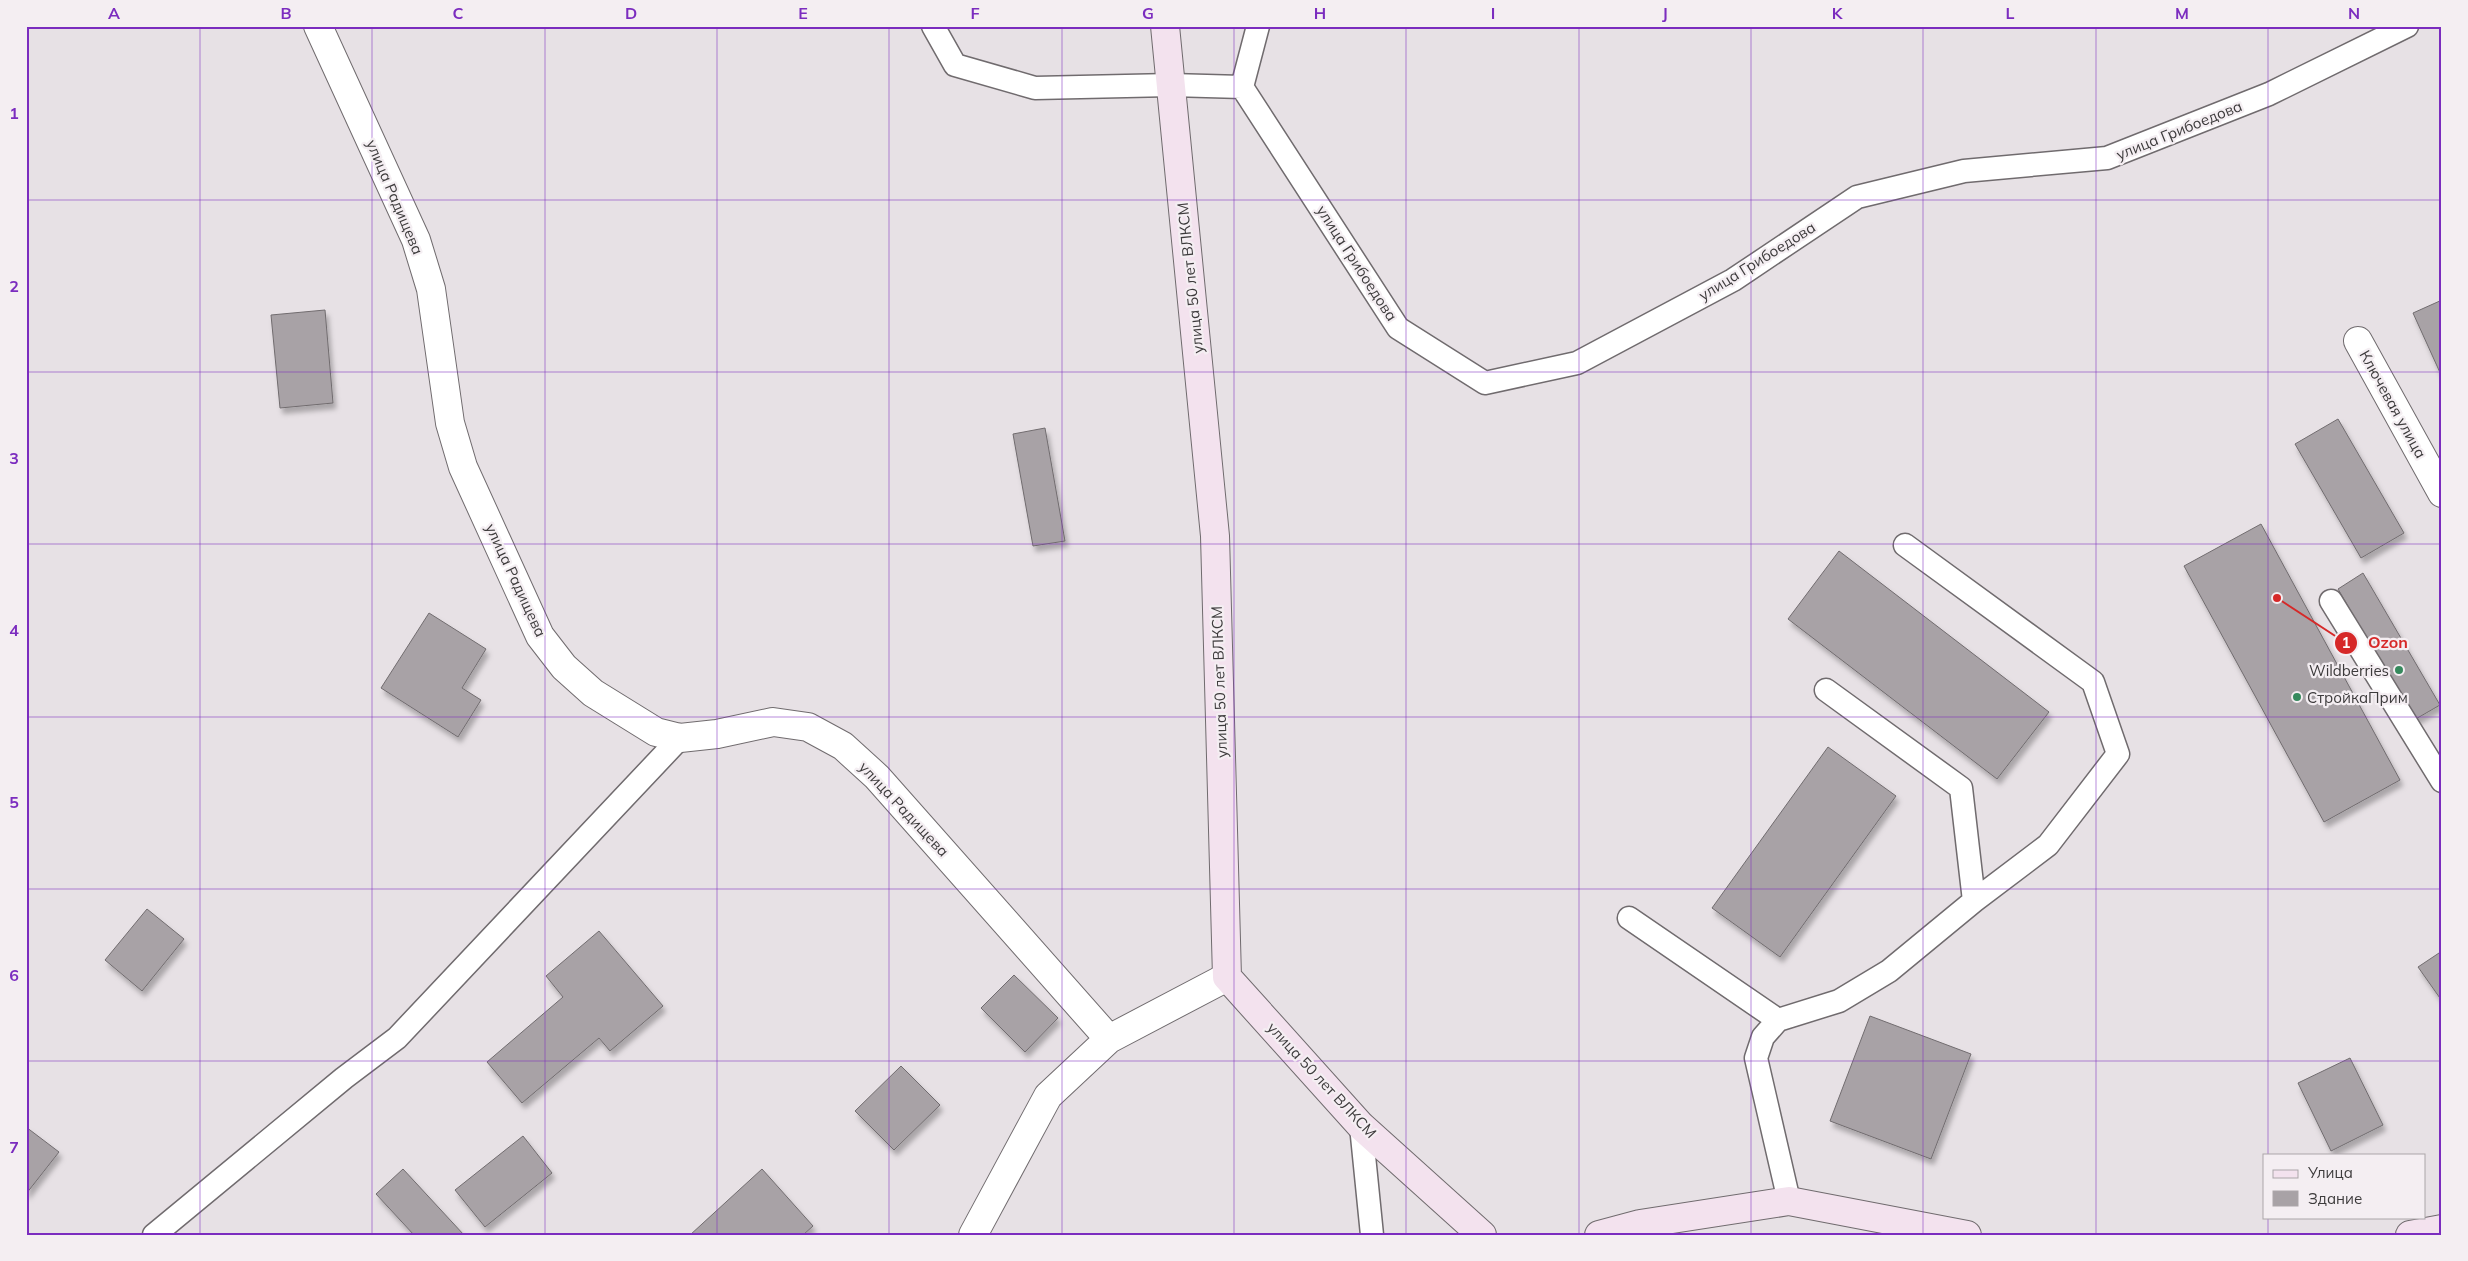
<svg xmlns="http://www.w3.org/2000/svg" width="2468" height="1261" viewBox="0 0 2468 1261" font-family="Mulish,sans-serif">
<defs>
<filter id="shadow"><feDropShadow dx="3" dy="5.5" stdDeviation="2.5" flood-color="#0004"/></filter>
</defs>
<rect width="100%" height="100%" fill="#e7e1e5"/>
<path fill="#a8a2a6" stroke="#716c6f" filter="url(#shadow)" d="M2442,300V377L2413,313Z
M325,310L333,403L280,408L271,315Z
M2338,419L2404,533L2361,558L2295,444Z
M1045,428L1065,541L1033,546L1013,434Z
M2261,524L2400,780L2324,822L2184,566Z
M1839,551L2049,712L1997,779L1788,619Z
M2363,573L2440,705L2414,720L2338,589Z
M429,613L486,649L462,688L481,700L458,737L381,688Z
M1828,747L1896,796L1780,957L1712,908Z
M147,909L184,939L142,991L105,960Z
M599,931L663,1006L610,1051L599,1038L522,1103L487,1062L563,997L546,976Z
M2442,951V1001L2418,967Z
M1014,975L1058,1018L1025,1052L981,1008Z
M1870,1016L1971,1054L1931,1159L1830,1121Z
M2350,1058L2383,1125L2331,1151L2298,1083Z
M901,1066L940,1105L894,1150L855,1111Z
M26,1127L59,1152L26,1194Z
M523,1136L552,1173L485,1227L455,1190Z
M403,1169L464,1235H414L376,1194Z
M762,1169L813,1226L803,1235H690Z"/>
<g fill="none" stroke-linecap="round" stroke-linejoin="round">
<g stroke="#706b6e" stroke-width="25">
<path id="lane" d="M933,26L955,65L1035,88L1171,85L1242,87L1398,328L1485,383L1577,363L1733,280L1857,197L1964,171L2107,158L2269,94L2407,26
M1242,87L1258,26
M1905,545L2093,682L2118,754L2048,845L1974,901
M2331,601L2442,781
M1629,918L1778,1020
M1361,1126L1372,1235
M1789,1201L1756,1058L1763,1037L1778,1020L1839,1001L1889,971L1974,901L1961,788L1826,690
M154,1235L344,1078L397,1038L680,738"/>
</g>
<g stroke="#706b6e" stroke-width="30">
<path id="street" d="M318,26L416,240L431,289L450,423L463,467L540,636L564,667L593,693L656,732L680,738L717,734L773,722L808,727L843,746L877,777L1109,1039
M2358,341L2442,493
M973,1235L1048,1096L1109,1039L1227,977"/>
</g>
<g stroke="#706b6e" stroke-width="30">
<path id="secondary" d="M1165,26L1215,536L1227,977L1361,1126L1482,1235
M1599,1235L1640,1224L1789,1201L1967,1235
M2410,1235L2442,1229"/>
</g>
<use href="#lane" stroke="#fff" stroke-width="22"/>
<use href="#street" stroke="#fff" stroke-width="28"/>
<use href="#secondary" stroke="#f3e2ee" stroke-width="28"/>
</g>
<path fill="none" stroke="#7b2cbf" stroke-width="1" stroke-opacity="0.55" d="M200,26V1235M372,26V1235M545,26V1235M717,26V1235M889,26V1235M1062,26V1235M1234,26V1235M1406,26V1235M1579,26V1235M1751,26V1235M1923,26V1235M2096,26V1235M2268,26V1155M26,200H2442M26,372H2442M26,544H2442M26,717H2442M26,889H2442M26,1061H2442M2268,1217V1235"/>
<g fill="#368a5d" stroke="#f4eef2" stroke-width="2">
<circle cx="2399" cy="670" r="5"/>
<circle cx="2297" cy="697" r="5"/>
</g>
<g text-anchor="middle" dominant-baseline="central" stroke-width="4.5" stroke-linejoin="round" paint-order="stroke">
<g font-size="15" fill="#3d3b3c" stroke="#f4eef2">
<text transform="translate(2179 130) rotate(-22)">улица Грибоедова</text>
<text transform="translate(395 197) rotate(67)">улица Радищева</text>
<text transform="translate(1757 261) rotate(-32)">улица Грибоедова</text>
<text transform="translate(1357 263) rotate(57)">улица Грибоедова</text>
<text transform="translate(1190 278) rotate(-96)">улица 50 лет ВЛКСМ</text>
<text transform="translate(2393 404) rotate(61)">Ключевая улица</text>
<text transform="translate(516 580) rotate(65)">улица Радищева</text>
<text transform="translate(1219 682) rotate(-92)">улица 50 лет ВЛКСМ</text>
<text transform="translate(904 809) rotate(47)">улица Радищева</text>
<text transform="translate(1322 1080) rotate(47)">улица 50 лет ВЛКСМ</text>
</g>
<g font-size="15" fill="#3d3b3c" stroke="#f4eef2" text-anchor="end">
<text x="2389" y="670">Wildberries</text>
<text x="2307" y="697" text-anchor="start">СтройкаПрим</text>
</g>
</g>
<path fill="none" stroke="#d62828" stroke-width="2" d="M2277 598L2346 643"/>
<g fill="#d62828" stroke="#f4eef2" stroke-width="2">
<circle cx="2277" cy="598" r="5"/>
<circle cx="2346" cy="643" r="12"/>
</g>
<g font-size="15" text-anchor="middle" font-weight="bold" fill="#fff">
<text x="2346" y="648">1</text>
</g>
<g font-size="16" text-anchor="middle" font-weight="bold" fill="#d62828" stroke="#f4eef2" stroke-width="4.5" stroke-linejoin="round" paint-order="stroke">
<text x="2388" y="648">Ozon</text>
</g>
<rect width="2468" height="1261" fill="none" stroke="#f4eef2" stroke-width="55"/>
<rect x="2263" y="1154" width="162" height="65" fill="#f4eef2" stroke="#aba6a9"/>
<rect x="2273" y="1170" width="25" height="8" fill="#f3e2ee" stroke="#aba6a9"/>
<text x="2308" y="1178" font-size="15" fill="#3d3b3c">Улица</text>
<rect x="2273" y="1191" width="25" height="15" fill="#a8a2a6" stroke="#aba6a9"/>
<text x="2308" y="1204" font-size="15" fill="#3d3b3c">Здание</text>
<rect x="28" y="28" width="2412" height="1206" fill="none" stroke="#7b2cbf" stroke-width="2"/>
<g font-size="16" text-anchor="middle" font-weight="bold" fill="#7b2cbf">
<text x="114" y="19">A</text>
<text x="286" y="19">B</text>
<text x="458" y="19">C</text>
<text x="631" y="19">D</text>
<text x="803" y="19">E</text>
<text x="975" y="19">F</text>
<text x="1148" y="19">G</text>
<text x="1320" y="19">H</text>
<text x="1493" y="19">I</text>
<text x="1665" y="19">J</text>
<text x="1837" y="19">K</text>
<text x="2010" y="19">L</text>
<text x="2182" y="19">M</text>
<text x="2354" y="19">N</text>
<text x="14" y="119">1</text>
<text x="14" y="292">2</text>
<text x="14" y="464">3</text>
<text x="14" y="636">4</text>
<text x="14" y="808">5</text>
<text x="14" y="981">6</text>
<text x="14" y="1153">7</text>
</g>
</svg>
